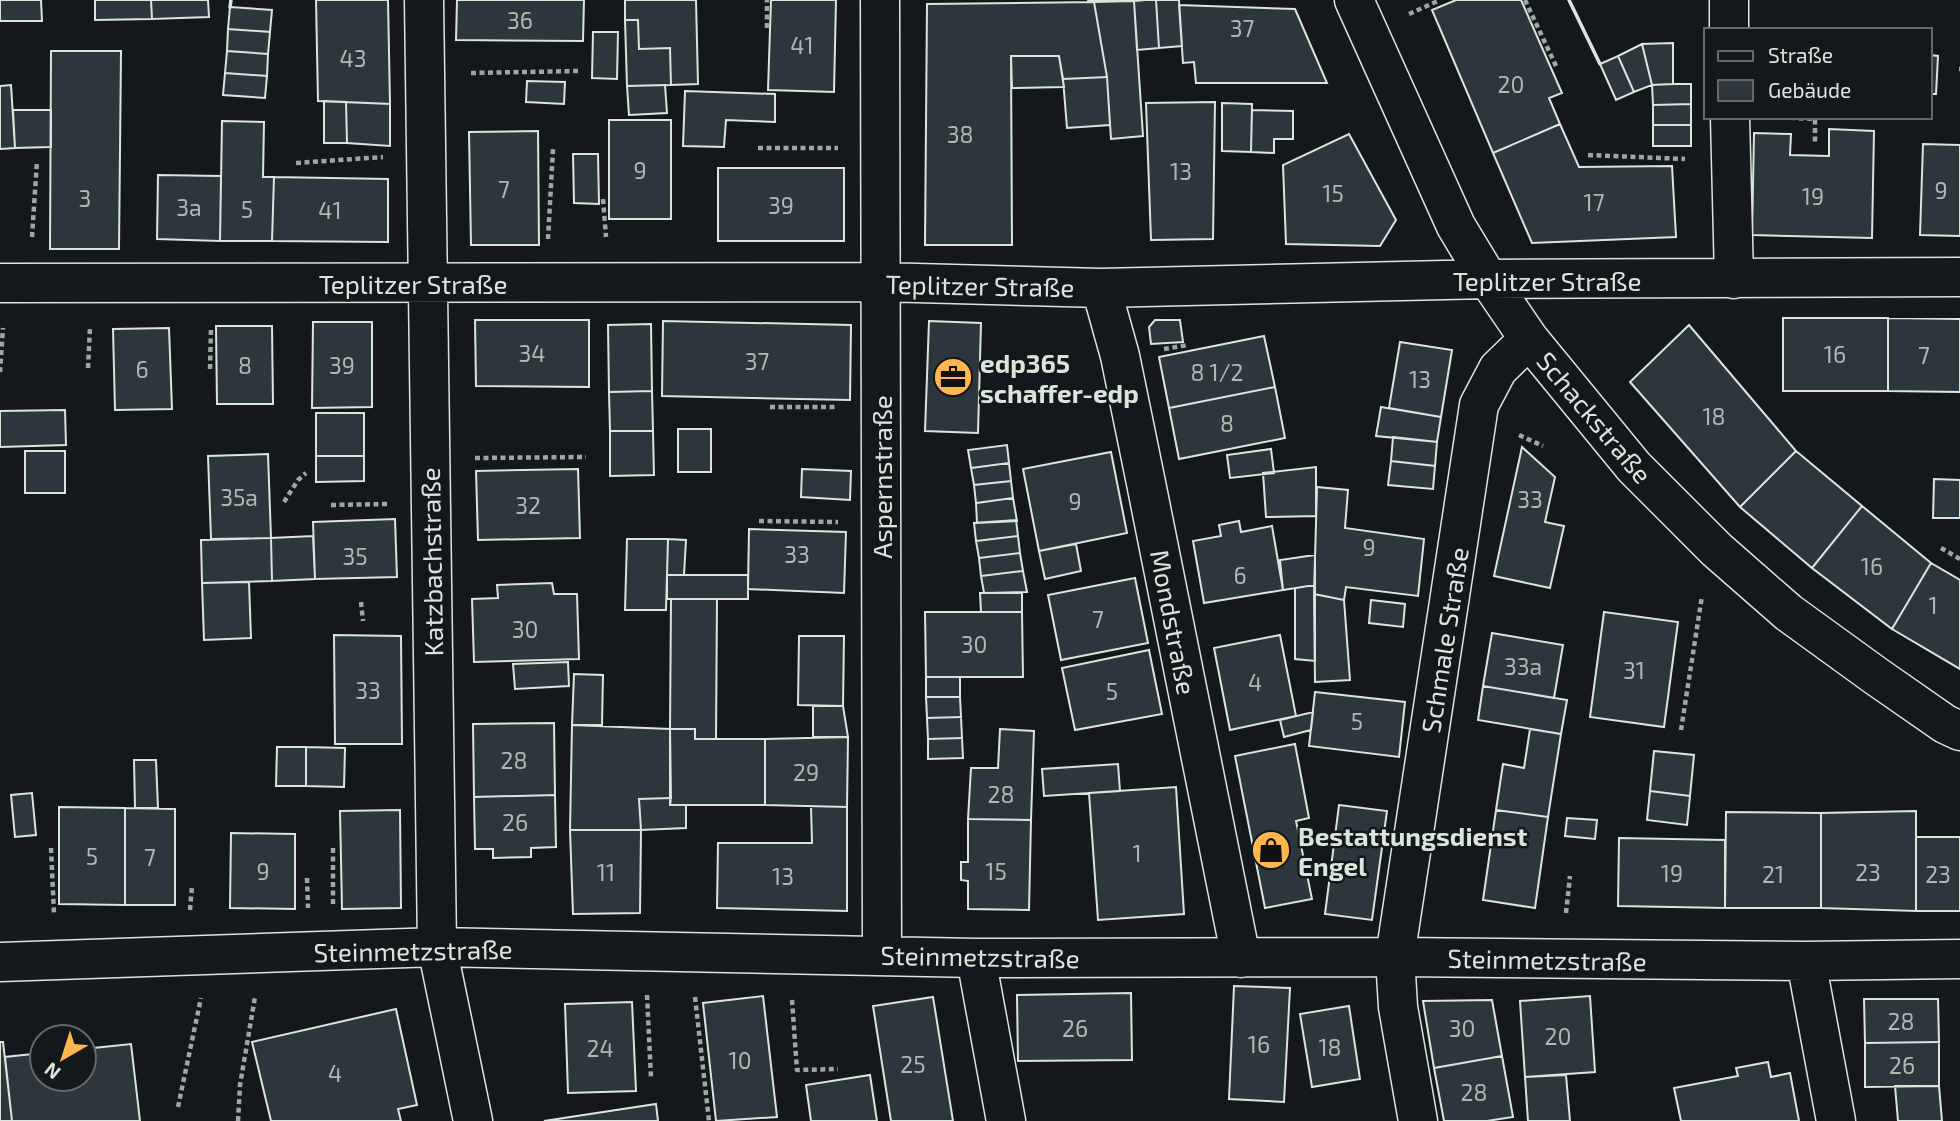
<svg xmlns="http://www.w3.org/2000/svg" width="1960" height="1121" viewBox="0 0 1960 1121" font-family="'Exo 2',sans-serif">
<rect width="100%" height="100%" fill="#14181c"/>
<path fill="#2c363c" stroke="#d8e6dc" stroke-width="2" d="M0,0H41L42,21H0Z
M95,0H151L152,19L95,20Z
M151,0H208L209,17L152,19Z
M316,0H388L390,104L318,101Z
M457,0H584L583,41L456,40Z
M625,0H696L698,84L671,85L670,48L639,49L638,20H625Z
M771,0H836L834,92L768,90Z
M1088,0H1146L1089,2Z
M1146,0H1156L1159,48L1137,50L1134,1Z
M1156,0H1179L1182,46L1159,48Z
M1456,0H1521L1562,93L1549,98L1560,124L1493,153L1432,10Z
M1134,1L1143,136L1111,139L1107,77L1094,2Z
M1094,2L1107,77L1063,79L1059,56H1011L1012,245H925L927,4Z
M1179,5L1295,9L1327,83H1196L1194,62L1183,63Z
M230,7L272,10L270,32L228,29Z
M625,20H638L639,49L670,48L671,85L627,86Z
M228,29L270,32L268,54L227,51Z
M593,32H618L617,79L592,78Z
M1673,43V84L1652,85L1642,44Z
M1642,44L1652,85L1634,92L1618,56Z
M51,51H121L119,249H50Z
M227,51L268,54L267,76L225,73Z
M1930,55L1938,56L1936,94H1930Z
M1011,56H1059L1064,87L1012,88Z
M1618,56L1634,92L1616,100L1600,64Z
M225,73L267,76L265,98L223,95Z
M1107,77L1110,125L1067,128L1063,79Z
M527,81L565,82L564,104L526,102Z
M1673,84H1691V104L1653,105L1652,85Z
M11,85L15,148L0,149V86Z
M665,85L667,113L629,115L627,86Z
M685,91L775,94V122L726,120L724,147L683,146Z
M324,101L346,102L347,143H324Z
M346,102L390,104V146L347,143Z
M1215,102L1213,239L1151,240L1146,103Z
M1222,103L1252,104L1251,152L1222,151Z
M1691,104V125H1653V105Z
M13,110H51V147L15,148Z
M1252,110L1293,111V139H1274V153L1251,152Z
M609,120H671V219H609Z
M222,121L264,122L263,177H274L272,241H220Z
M1560,124L1579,167L1672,166L1676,237L1532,243L1493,153Z
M1653,125H1691V146H1653Z
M1829,129L1874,131L1872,238L1752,235L1754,133L1791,134L1790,155L1829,156Z
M538,131L539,245H471L469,132Z
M1349,134L1396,220L1380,246L1286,244L1283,165Z
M1923,144L1960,145V236L1920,235Z
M573,154H598L599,204L574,203Z
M718,168H844V241H718Z
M158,175L221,176L220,241L157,239Z
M274,177L388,179V242L272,241Z
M1783,318H1888V391H1783Z
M1888,318L1960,319V392L1888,391Z
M475,320H589V387L476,386Z
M1155,320H1180L1183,342L1151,344L1149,327Z
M663,321L851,325L850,400L662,396Z
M929,321L981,323L978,433L925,431Z
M313,322H372V407L312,408Z
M651,324L652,391L609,392L608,325Z
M1689,325L1796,451L1740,507L1630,382Z
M216,326H272L273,404H217Z
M169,328L172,409L115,410L113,329Z
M1264,336L1275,387L1169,408L1159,357Z
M1400,342L1452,350L1441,417L1389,408Z
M1275,387L1285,438L1179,459L1169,408Z
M652,391L653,431H610L609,392Z
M1381,407L1441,417L1437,442L1376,436Z
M65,410L66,445L0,447V411Z
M316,413H364V456H316Z
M678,429H711V472H678Z
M610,431H653L654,475L610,476Z
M1393,437L1437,442L1435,466L1391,461Z
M1007,445L1009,463L971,468L968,450Z
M1522,447L1555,477L1545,522L1564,526L1550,588L1494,576Z
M1271,449L1274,473L1230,478L1227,455Z
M25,451H65V493H25Z
M1796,451L1862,506L1812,568L1740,507Z
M1111,452L1127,533L1039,551L1023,469Z
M268,454L271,538L211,539L208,456Z
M316,456H364V481L316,482Z
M1391,461L1435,466L1433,489L1388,485Z
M1009,463L1011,481L974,485L971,468Z
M1316,467V516L1266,517L1263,473Z
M578,469L580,538L478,540L476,471Z
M802,469L851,471L850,500L801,497Z
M1934,479L1960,480V518H1933Z
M1011,481L1013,498L976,503L974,485Z
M1317,487L1348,490L1345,528L1424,539L1418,596L1346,587L1344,600L1314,594Z
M1013,498L1017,521L977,523L976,503Z
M1862,506L1931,563L1892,629L1812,568Z
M395,519L397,577L315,579L313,522Z
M1016,520L1018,536L976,541L974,523Z
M1239,521L1241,532L1272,526L1283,590L1204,603L1193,541L1221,536L1219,525Z
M749,529L846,532L844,593L748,589Z
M313,536L315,579L272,581L271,538Z
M1018,536L1020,553L979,558L976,541Z
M271,538L272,581L202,583L201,540Z
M627,539H668L666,610H625Z
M668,539L686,540L684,575H667Z
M1076,544L1081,571L1045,579L1039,551Z
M1020,553L1023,571L981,576L979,558Z
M1315,555V585L1283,590L1280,560Z
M1931,563L1960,580V669L1892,629Z
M1023,571L1027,592L984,593L981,576Z
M667,575H748V599H667Z
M1135,578L1148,643L1061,660L1048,595Z
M249,582L251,638L204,640L202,583Z
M552,583L554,594H577L579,659L474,662L472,599L498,598L497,585Z
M1315,585V661L1295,659V588Z
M980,593H1022V612H981Z
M1314,594L1344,600L1350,680L1315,682Z
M671,599H717L716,739H695V729H670Z
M1371,600L1405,604L1403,627L1369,623Z
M925,612H1022L1023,677H926Z
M1604,612L1678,622L1664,727L1590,717Z
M1492,633L1563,645L1554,698L1483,686Z
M334,635L401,636L402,744H335Z
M1280,635L1296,716L1230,730L1214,648Z
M799,636H844L843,706L798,705Z
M1149,650L1162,714L1075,730L1062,668Z
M568,662L569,686L515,689L513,664Z
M574,674L603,675L602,725H572Z
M926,677H960V697H926Z
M1483,686L1567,700L1561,734L1478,720Z
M1315,692L1405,702L1399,757L1309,746Z
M926,697H960L961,717L927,718Z
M813,706H843L848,737H813Z
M1313,712L1311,730L1284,737L1280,720Z
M961,717L962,738L928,739L927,718Z
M554,723L555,795L474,797L473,724Z
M572,725L670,729L671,798L639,799L641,830H570Z
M670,729H695V739H765V805H670Z
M1000,729L1034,731L1031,820L968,819L971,768H998Z
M1530,729L1561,734L1548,817L1496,810L1503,764L1524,768Z
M848,737L847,807L765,805V739Z
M962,738L963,758L928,759V739Z
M1295,744L1309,818L1296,821L1312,899L1265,908L1235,756Z
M277,747H306V786H276Z
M306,747L345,748L344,787L306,786Z
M1654,751L1694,755L1690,796L1650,791Z
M134,760H156L158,808H135Z
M1118,764L1120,791L1044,796L1042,769Z
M1176,787L1184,914L1098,920L1089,793Z
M1650,791L1690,796L1687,825L1647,820Z
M32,793L36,835L15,837L11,795Z
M555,795L556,847L531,848V857L493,858V849H475L474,797Z
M671,798L670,805H686V828L641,830L639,799Z
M1339,805L1387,811L1372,920L1325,914Z
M59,807L125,808V905L59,904Z
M811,807H847V911L717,908L718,843H812Z
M125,808L175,809V905H125Z
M400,810L401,908L342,909L340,811Z
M1496,810L1548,817L1535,908L1483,900Z
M1916,811V911L1821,908V813Z
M1726,812L1821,813V908H1725Z
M1567,818L1597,820L1595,839L1565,836Z
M968,819L1031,820L1029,910L968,909V881L961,880V862H968Z
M570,830H641L640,913L573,914Z
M231,833L295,834V909L230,908Z
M1916,837H1960V911H1916Z
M1619,838L1725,840V908L1618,906Z
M1234,986L1290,988L1284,1102L1229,1099Z
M1131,993L1132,1060L1018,1061L1017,995Z
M763,996L777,1117L716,1121L703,1003Z
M1590,996L1595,1072L1525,1077L1520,1001Z
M933,997L953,1121H891L873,1006Z
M1864,999H1938L1939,1042L1865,1043Z
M1492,1000L1502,1056L1434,1068L1423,1001Z
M632,1002L636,1091L568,1093L565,1004Z
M1349,1006L1360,1079L1312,1087L1300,1014Z
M396,1009L417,1105L398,1109L401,1121H271L252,1042Z
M0,1042H3L12,1121H0Z
M1939,1042V1086L1865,1087V1043Z
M131,1044L140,1121H12L5,1057L42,1053V1079H84V1049Z
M1502,1056L1513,1117L1487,1121H1444L1434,1068Z
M1768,1062L1771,1077L1790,1073L1799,1121H1681L1674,1088L1738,1076L1736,1068Z
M870,1075L877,1121H811L806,1085Z
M1566,1075L1570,1121H1528L1525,1077Z
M1895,1086H1939L1942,1121H1898Z
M656,1104L658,1121H544Z"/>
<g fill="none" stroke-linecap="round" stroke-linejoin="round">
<g stroke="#d8e6dc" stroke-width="41">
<path id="minor" d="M424,0L437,947L473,1121
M880,0L882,955
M1354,0L1456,226L1488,279L1529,339L1634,467L1717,550L1789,613L1876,676L1945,724L1960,731
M1729,0V30
M1730,117L1734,279
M0,283L880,282L1101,288L1488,279L1960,277
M1101,288L1120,356L1145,478L1241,958
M976,958L1006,1121
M1806,961L1836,1121
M0,962L437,947L976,958L1395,957L1806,961L1960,959
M1418,1121L1398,1007L1395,957L1479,405L1498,369L1529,339"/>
</g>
<path stroke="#9da8a2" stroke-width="4.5" stroke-dasharray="5 3.5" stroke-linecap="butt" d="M1525,0L1556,66
M1409,14L1440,0
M767,28V0
M1959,69H1960
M471,73L578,71
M1773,117L1815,119V142
M758,148H838
M1588,155L1685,159
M296,163L383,157
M603,199L606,237
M32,237L37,161
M548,239L553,149
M1164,349L1188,345
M88,368L90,327
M210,369L211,328
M0,372L3,328
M770,407H836
M1519,435L1543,446
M475,458L586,457
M284,502L298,480L306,473
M331,505L387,504
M759,521L838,522
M1941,548L1960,559
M361,602L363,621
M1681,730L1702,596
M51,848L54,914
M333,848V906
M307,878L308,908
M190,910L192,886
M1566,913L1570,876
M647,995L651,1078
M695,997L709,1121
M792,1000L797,1070L838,1069
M178,1107L201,998
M238,1121L240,1085L255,997"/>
<use href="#minor" stroke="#14181c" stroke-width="38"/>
<path stroke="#d8e6dc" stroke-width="3.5" d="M1569,0L1600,64
M230,7L231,0"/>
</g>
<defs>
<g id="office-disc" transform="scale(2.0125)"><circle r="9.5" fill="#ffb74d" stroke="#14181c"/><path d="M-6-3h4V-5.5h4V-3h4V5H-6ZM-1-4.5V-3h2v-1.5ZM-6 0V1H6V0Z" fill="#111"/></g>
<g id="shop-disc" transform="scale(2.0125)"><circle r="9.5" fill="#ffb74d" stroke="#14181c"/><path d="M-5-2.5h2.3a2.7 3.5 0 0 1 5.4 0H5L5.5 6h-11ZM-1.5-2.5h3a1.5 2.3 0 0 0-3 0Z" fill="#111"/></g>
</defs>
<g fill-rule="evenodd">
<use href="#office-disc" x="953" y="377"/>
<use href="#shop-disc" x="1271" y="850"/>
</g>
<g text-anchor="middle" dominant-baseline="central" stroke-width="5" stroke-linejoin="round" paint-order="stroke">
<g font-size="23" fill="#adbab4">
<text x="520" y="20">36</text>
<text x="1242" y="28">37</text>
<text x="802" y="45">41</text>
<text x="353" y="58">43</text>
<text x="1511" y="84">20</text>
<text x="960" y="134">38</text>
<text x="640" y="170">9</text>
<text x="1181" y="171">13</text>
<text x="504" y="189">7</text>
<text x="1941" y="190">9</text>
<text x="1333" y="193">15</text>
<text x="1813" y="196">19</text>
<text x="85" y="198">3</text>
<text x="1594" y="202">17</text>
<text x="781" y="205">39</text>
<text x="189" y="207">3a</text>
<text x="247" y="209">5</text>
<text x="330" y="210">41</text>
<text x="532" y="353">34</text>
<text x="1835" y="354">16</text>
<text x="1924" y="355">7</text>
<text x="757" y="361">37</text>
<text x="245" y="365">8</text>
<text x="342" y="365">39</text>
<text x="142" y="369">6</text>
<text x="1217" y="372">8 1/2</text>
<text x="1420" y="379">13</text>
<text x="1714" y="416">18</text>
<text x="1227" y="423">8</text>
<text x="239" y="497">35a</text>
<text x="1530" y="499">33</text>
<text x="1075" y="501">9</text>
<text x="528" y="505">32</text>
<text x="1369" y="547">9</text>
<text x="797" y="554">33</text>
<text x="355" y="556">35</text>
<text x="1872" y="566">16</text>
<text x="1240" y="575">6</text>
<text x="1933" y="605">1</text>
<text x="1098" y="619">7</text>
<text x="525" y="629">30</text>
<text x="974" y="644">30</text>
<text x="1523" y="666">33a</text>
<text x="1634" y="670">31</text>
<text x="1255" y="682">4</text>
<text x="368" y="690">33</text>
<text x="1112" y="691">5</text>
<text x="1357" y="721">5</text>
<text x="514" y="760">28</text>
<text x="806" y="772">29</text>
<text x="1001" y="794">28</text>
<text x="515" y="822">26</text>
<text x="1137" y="853">1</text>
<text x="92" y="856">5</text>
<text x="150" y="857">7</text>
<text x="263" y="871">9</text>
<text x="996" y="871">15</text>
<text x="606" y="872">11</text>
<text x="1868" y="872">23</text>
<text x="1672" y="873">19</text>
<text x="1773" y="874">21</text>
<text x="1938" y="874">23</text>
<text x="783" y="876">13</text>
<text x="1901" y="1021">28</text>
<text x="1075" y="1028">26</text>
<text x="1462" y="1028">30</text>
<text x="1558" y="1036">20</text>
<text x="1259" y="1044">16</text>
<text x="1330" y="1047">18</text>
<text x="600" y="1048">24</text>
<text x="740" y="1060">10</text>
<text x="913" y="1064">25</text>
<text x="1902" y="1065">26</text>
<text x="335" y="1073">4</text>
<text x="1474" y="1092">28</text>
</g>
<g font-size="26" fill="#d8e6dc" stroke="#14181c">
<text x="1547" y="280">Teplitzer Straße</text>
<text x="413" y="283">Teplitzer Straße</text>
<text transform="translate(980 285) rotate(1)">Teplitzer Straße</text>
<text transform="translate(1595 417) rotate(50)">Schackstraße</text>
<text transform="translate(881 477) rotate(-90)">Aspernstraße</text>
<text transform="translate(431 562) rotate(-91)">Katzbachstraße</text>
<text transform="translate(1174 622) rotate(79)">Mondstraße</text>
<text transform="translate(1444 640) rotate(-81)">Schmale Straße</text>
<text transform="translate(413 950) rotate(-1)">Steinmetzstraße</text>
<text transform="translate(980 956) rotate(1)">Steinmetzstraße</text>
<text transform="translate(1547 959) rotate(1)">Steinmetzstraße</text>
</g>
<g font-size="26" font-weight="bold" fill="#d8e6dc" stroke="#14181c" text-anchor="start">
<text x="980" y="362">edp365<tspan x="980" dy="30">schaffer-edp</tspan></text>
<text x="1298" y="835">Bestattungsdienst<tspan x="1298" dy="30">Engel</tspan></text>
</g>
</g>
<rect x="1704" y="28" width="228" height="91" fill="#14181c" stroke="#626a69" stroke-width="2"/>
<rect x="1718" y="51" width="35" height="10" fill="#14181c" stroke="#626a69" stroke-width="2"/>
<text x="1768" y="63" font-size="21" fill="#d8e6dc">Straße</text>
<rect x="1718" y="80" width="35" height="21" fill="#2c363c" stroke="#626a69" stroke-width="2"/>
<text x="1768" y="98" font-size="21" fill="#d8e6dc">Gebäude</text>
<g transform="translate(63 1058) rotate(219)"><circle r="33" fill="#14181c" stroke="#626a69" stroke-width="2"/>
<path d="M0-5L12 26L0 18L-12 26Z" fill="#ffb74d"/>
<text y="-10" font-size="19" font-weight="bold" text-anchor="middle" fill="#d8e6dc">N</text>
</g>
</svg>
